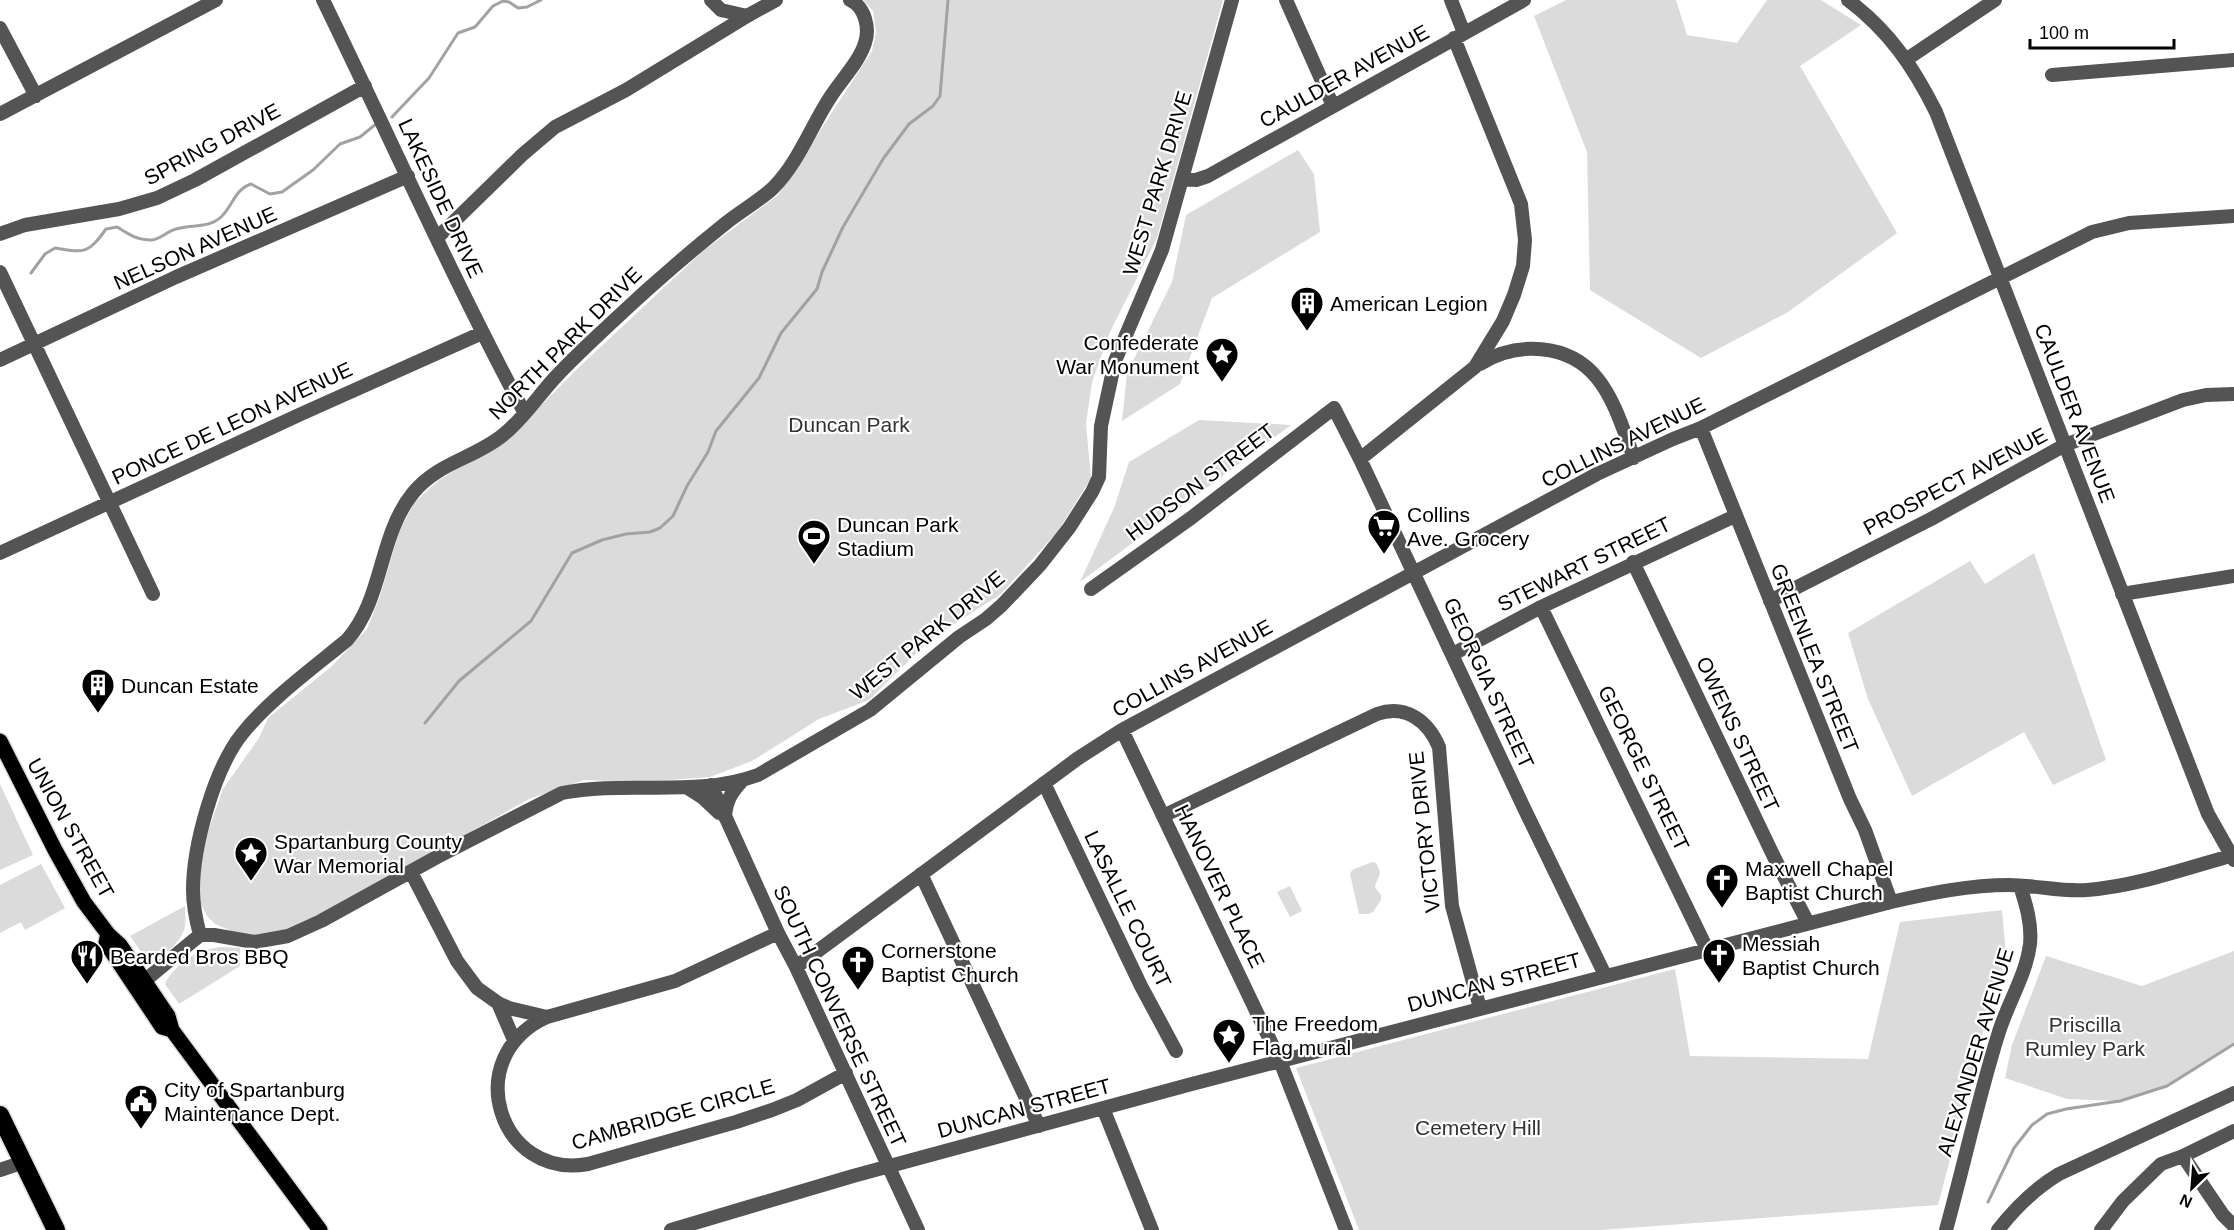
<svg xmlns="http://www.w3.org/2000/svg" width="2234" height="1230" viewBox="0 0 2234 1230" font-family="Helvetica,sans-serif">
<rect width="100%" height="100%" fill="#fff"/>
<path fill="#dbdbdb" d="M863,0H1223L1157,238L1110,332L1092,382L1086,424L1091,478L1058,531L1001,594L931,639L869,700L819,719L752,761L710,777L643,782L584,780L529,799L318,917L289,930L269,934L243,936L215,924L207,916L199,900V884L205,840L223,789L259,738L268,718L332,666L367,629L380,596L399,532L414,503L439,480L510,437L578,368L703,251L778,195L872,51L876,32L873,11Z
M1566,0H1676L1687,35L1737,43L1767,0H1821L1861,25L1800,66L1897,233L1788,312L1701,358L1590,290L1587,152L1534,16Z
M1298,150L1314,174L1320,232L1212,298L1180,384L1122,421L1127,373L1172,282L1186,215Z
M1199,420L1291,425L1080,582L1114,508L1129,462Z
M2034,553L2106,760L2053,785L2024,732L1912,796L1868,699L1848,633L1970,561L1985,584Z
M0,784L33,855L0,870Z
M1372,862L1376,863C1384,877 1377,876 1375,887L1381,895V900L1373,912L1368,914H1359L1350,874L1352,870Z
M41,864L65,908L25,930L21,922L0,933V885Z
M1290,886L1302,911L1290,917L1277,892Z
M185,906C185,912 186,920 185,926C182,942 163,959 147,960L130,936Z
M2002,910L2006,956L1984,1029L1938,1205L1601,1230H1359L1296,1068L1675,969L1690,1056L1868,1059L1900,922Z
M221,947L240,948V966L179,1004L165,984C170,971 189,956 202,951C208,949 215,948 221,947Z
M2234,951V1044L2167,1086L2120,1101L2067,1099L2005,1078L2012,1045L2046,956L2142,986Z"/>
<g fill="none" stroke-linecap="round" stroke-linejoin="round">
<path stroke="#a2a2a2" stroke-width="3" d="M392,117L429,78L458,33L475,27L493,6L503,1L509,2L518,8L527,7L541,0
M31,273L45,254L55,248C85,253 88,254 106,229L117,227C128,234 137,240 151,240C160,240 167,231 176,229C191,224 208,229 221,217C233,206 234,190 251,184L270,194L282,192L313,170L340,144L360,137L376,124
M425,723L459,681L531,621L572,553L602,540L626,534L650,532L660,528L673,516L687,486L708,452L716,431L759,378L781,333L817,289L822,272L843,227L883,159L909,124L933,106L940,96L948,0
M1988,1202L2014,1148L2032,1125L2047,1114L2066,1109L2120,1101L2167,1086L2234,1044"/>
<g stroke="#dbdbdb" stroke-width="18">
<path id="major" d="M0,741L55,850L84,902L108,934L120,945L168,1016L172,1030L320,1230
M107,938L106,943L162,1027L172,1030"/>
</g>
<g stroke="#dbdbdb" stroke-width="21">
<path id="highway" d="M0,1115L56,1230"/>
</g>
<path stroke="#545454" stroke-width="14" d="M323,0C390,137 452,278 524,412
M711,0L721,10L747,16L776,0
M1286,0L1333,106
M1451,0L1464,33
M1848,0C1889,31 1913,66 1936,112L2208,814L2234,860
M0,28L36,96
M1907,59L1995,0
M2052,75L2234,60
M0,114L216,0
M1182,179L1196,180L1208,176L1524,0
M0,234L25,225L119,209L157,198L195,180L365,86
M438,237L522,155L555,127L626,90L747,16
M0,272L153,594
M0,360L176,277L408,176
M1480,364C1516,341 1569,343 1597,378C1615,400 1624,432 1634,458
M1701,428L1850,799L1865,830L1891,902
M1360,459L1475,367L1503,321L1514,295L1523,266L1525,240L1521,204L1454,38
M0,553L301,414L482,333
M1633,562L1774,857L1808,923
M1091,589L1191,518L1334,408L1360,459L1524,808L1605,975
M2122,594L2234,576
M1770,601L1931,519L2065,445L2183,400L2206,395L2234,394
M1541,607L1707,949
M1453,654L1541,607L1735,516
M1122,730L1280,1061L1346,1230
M1044,783L1141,986L1176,1051
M711,785L778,933L796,967L918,1230
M688,788L702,797L719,813
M1163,816L1377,714C1406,704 1428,721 1439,747L1452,906L1480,1008
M725,817C726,801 731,793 741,782
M411,872L457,961L477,988L498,1003L509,1008L547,1017L675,981L778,933
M921,874L1039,1126
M200,935C196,920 193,906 193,890C193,846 214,769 242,734C269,700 313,668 347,640C384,598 378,536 413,493C437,463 475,458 503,435C522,420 536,399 552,381C570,361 591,342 610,324C647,289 686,255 726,223C741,211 759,201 773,188C799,162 811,126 831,96C842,79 859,62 865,43C870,28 865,7 850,0
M796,967L1077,759L1122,730L1597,474L1673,439L1701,428L2092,232L2129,223L2234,216
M137,987L200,935H214L254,942L288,936L321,921L437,857L562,793C627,780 695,798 758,775L870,710L959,637L986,619L1002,605L1040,565L1069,528L1092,492L1099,477L1101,426L1115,361L1162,250L1232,0
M498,1003L514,1040
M547,1017C459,1057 499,1180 588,1164L736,1122L772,1110L797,1100L846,1073
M1103,1108L1152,1230
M2183,1156L2223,1215L2234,1226
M0,1170L24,1162
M671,1230L853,1176L1188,1085L1891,902C1930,893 1970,885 2009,885C2036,885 2061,892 2087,890C2136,886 2184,869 2230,856
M1946,1230C1964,1165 1978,1099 1998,1035C2007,1004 2026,976 2030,944C2032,924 2026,904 2020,886
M1998,1230C2016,1207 2034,1189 2059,1174L2234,1093
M2101,1230L2123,1201L2161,1164L2183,1156L2234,1131"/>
<use href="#major" stroke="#000" stroke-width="15"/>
<use href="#highway" stroke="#000" stroke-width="18"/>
</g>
<defs>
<g id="building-pin" transform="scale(1.725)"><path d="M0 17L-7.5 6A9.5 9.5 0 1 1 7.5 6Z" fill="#000" stroke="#fff"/><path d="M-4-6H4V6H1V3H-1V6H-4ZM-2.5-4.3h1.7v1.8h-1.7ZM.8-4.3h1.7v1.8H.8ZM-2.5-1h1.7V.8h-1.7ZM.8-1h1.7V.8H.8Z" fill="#fff"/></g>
<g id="sight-pin" transform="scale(1.725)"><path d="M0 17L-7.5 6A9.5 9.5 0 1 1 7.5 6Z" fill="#000" stroke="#fff"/><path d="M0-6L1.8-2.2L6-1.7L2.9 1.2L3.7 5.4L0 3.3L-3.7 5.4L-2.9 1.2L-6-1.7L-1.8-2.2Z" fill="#fff"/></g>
<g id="supermarket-pin" transform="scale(1.725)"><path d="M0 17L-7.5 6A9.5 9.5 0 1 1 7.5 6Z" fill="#000" stroke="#fff"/><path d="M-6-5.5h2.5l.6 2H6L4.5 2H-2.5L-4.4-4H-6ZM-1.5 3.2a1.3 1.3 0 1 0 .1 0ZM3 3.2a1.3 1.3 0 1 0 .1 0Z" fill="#fff"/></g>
<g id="stadium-pin" transform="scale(1.725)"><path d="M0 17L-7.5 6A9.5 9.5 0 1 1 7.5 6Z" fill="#000" stroke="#fff"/><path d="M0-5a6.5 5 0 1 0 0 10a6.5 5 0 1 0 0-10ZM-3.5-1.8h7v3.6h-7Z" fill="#fff"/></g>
<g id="church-pin" transform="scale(1.725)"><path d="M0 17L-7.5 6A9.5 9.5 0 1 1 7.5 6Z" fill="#000" stroke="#fff"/><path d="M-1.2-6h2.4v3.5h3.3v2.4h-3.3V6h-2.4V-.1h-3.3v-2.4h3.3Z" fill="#fff"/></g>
<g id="restaurant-pin" transform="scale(1.725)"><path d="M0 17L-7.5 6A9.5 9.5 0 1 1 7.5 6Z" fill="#000" stroke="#fff"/><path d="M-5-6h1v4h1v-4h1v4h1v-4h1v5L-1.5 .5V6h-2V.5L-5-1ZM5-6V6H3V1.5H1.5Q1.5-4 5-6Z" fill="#fff"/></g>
<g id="civic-pin" transform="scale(1.725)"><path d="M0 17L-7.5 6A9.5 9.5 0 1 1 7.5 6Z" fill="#000" stroke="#fff"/><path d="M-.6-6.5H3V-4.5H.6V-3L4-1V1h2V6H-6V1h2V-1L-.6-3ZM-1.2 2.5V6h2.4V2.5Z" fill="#fff"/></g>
</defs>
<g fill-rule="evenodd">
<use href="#building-pin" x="1307" y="303"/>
<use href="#sight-pin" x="1222" y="354"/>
<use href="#supermarket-pin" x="1384" y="526"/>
<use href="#stadium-pin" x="814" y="536"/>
<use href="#building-pin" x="98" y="685"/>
<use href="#sight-pin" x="251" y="853"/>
<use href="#church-pin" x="1722" y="880"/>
<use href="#church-pin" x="1719" y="955"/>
<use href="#restaurant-pin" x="87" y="956"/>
<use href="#church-pin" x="858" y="962"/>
<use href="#sight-pin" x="1229" y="1035"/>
<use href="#civic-pin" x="141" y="1101"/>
</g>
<g text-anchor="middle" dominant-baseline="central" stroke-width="4.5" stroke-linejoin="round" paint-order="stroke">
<g font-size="21" fill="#000" stroke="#fff">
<text transform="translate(1344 76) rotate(-29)">CAULDER AVENUE</text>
<text transform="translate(212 144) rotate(-28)">SPRING DRIVE</text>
<text transform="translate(1157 183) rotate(-73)">WEST PARK DRIVE</text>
<text transform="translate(441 198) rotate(65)">LAKESIDE DRIVE</text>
<text transform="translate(195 248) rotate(-24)">NELSON AVENUE</text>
<text transform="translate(565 343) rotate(-45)">NORTH PARK DRIVE</text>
<text transform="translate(2075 413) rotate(69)">CAULDER AVENUE</text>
<text transform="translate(232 423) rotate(-25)">PONCE DE LEON AVENUE</text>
<text transform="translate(1623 442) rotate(-26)">COLLINS AVENUE</text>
<text transform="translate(1955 481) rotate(-28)">PROSPECT AVENUE</text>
<text transform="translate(1200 482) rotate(-37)">HUDSON STREET</text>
<text transform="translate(1584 564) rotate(-26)">STEWART STREET</text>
<text transform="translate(927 635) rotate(-39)">WEST PARK DRIVE</text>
<text transform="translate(1815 658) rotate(68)">GREENLEA STREET</text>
<text transform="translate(1192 668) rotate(-29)">COLLINS AVENUE</text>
<text transform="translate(1489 683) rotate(65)">GEORGIA STREET</text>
<text transform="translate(1738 734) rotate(65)">OWENS STREET</text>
<text transform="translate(1644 768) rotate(64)">GEORGE STREET</text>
<text transform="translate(71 828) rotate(61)">UNION STREET</text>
<text transform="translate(1424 832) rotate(-96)">VICTORY DRIVE</text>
<text transform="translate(1220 886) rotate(64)">HANOVER PLACE</text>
<text transform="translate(1128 909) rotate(64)">LASALLE COURT</text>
<text transform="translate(1494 982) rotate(-15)">DUNCAN STREET</text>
<text transform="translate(840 1016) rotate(65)">SOUTH CONVERSE STREET</text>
<text transform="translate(1975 1052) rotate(-73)">ALEXANDER AVENUE</text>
<text transform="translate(1024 1108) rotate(-15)">DUNCAN STREET</text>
<text transform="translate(673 1114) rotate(-16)">CAMBRIDGE CIRCLE</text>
</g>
<g font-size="21" fill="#000" stroke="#fff" text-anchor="start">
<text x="1330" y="303">American Legion</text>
<text x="1199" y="342" text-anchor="end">Confederate<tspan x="1199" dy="24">War Monument</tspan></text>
<text x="1407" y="514">Collins<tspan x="1407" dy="24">Ave. Grocery</tspan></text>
<text x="837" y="524">Duncan Park<tspan x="837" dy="24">Stadium</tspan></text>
<text x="121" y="685">Duncan Estate</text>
<text x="274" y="841">Spartanburg County<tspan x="274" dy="24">War Memorial</tspan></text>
<text x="1745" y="868">Maxwell Chapel<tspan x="1745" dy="24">Baptist Church</tspan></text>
<text x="1742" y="943">Messiah<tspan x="1742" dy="24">Baptist Church</tspan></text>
<text x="881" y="950">Cornerstone<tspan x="881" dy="24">Baptist Church</tspan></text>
<text x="110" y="956">Bearded Bros BBQ</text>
<text x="1252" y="1023">The Freedom<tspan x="1252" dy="24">Flag mural</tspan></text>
<text x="164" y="1089">City of Spartanburg<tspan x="164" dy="24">Maintenance Dept.</tspan></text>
</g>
<g font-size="21" fill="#323232" stroke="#fff">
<text x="849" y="424">Duncan Park</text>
<text x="2085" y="1024">Priscilla<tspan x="2085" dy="24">Rumley Park</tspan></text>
<text x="1478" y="1127">Cemetery Hill</text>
</g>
</g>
<g transform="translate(2192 1188) rotate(205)" stroke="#ffffff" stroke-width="4.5" paint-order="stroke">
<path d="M0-4.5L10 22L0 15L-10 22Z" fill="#000000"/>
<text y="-9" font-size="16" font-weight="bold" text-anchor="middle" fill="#000000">N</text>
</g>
<path d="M2030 39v9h144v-9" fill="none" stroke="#000000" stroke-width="3"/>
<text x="2039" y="39" font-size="18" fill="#000000" stroke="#ffffff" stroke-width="4.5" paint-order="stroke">100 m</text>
</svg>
